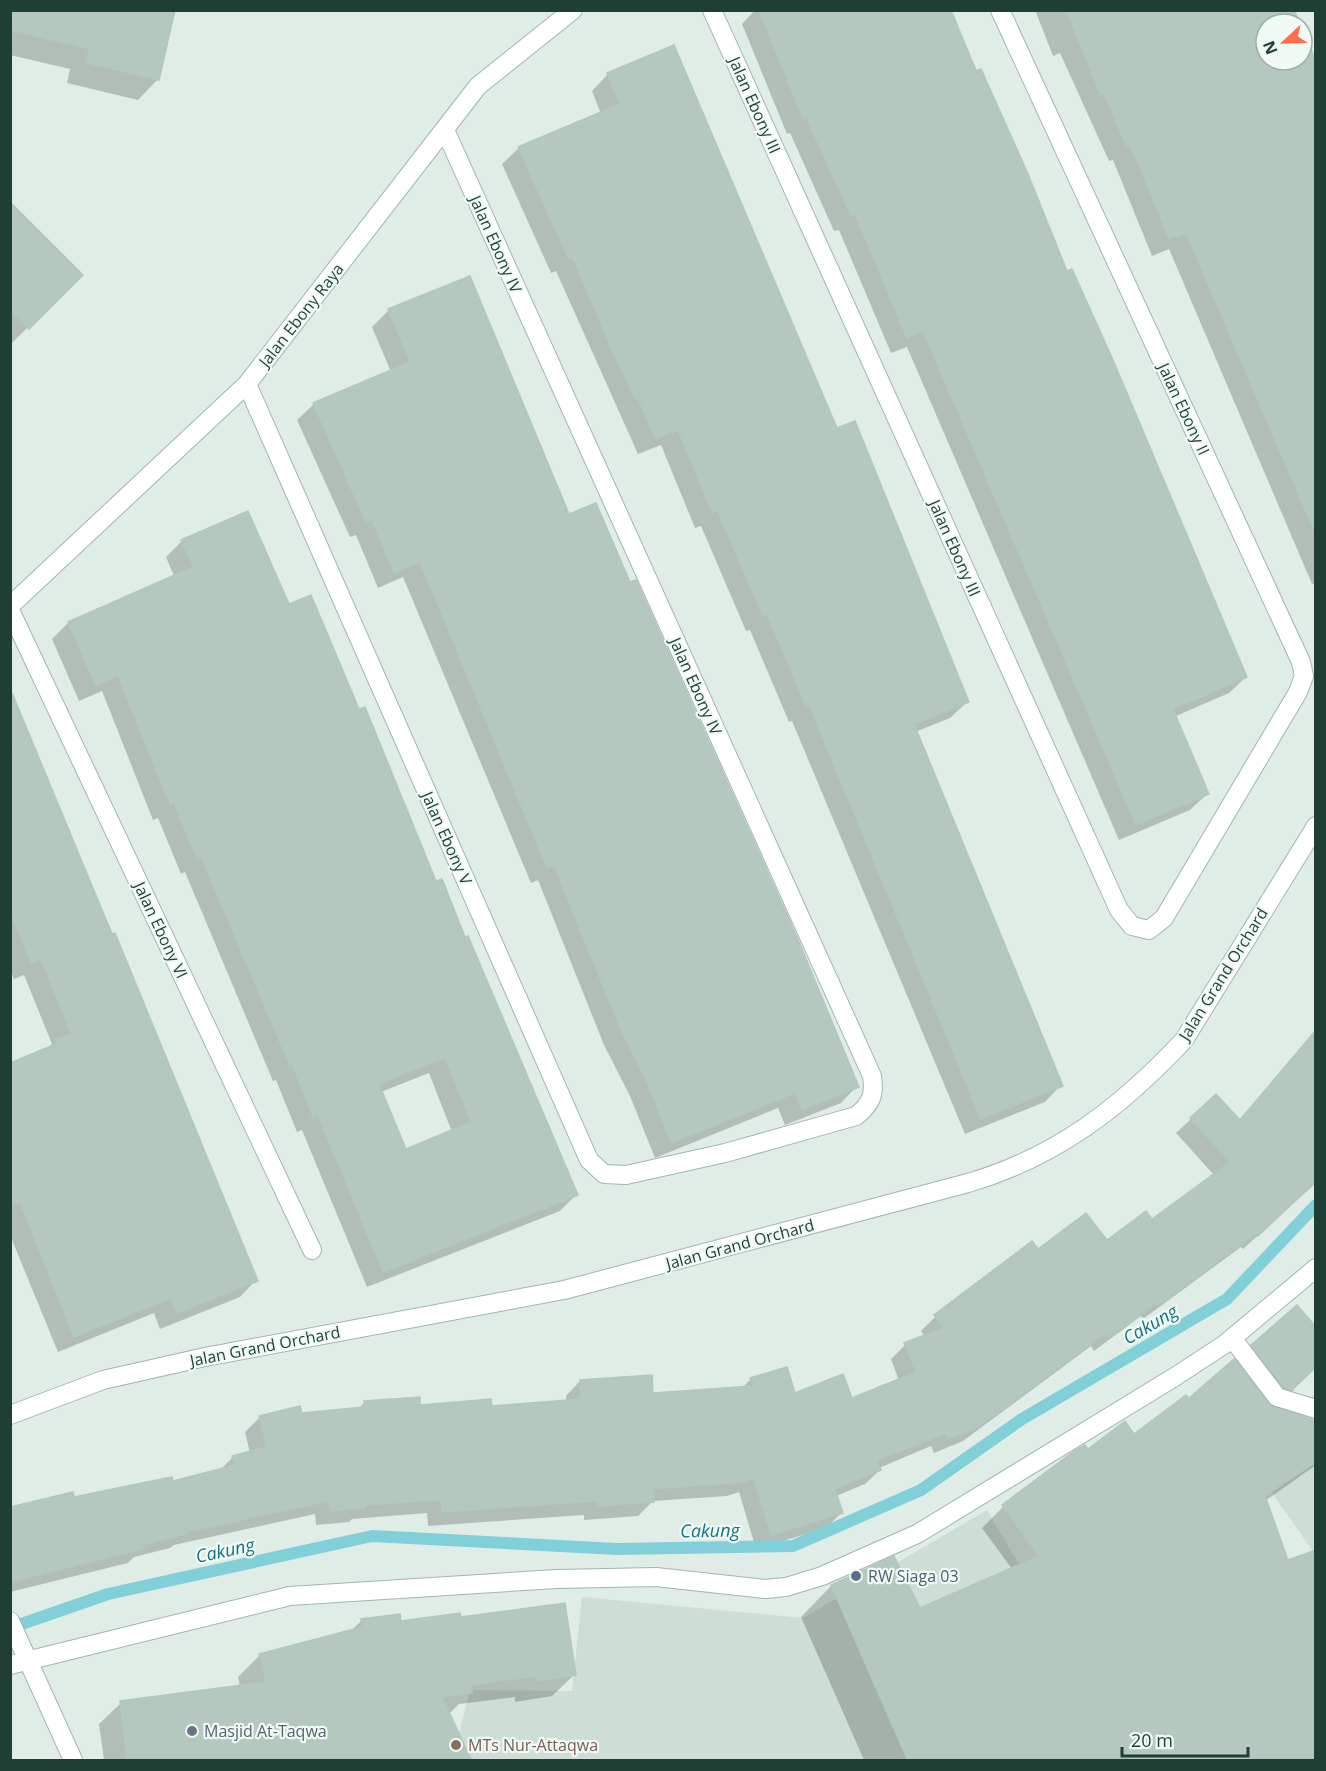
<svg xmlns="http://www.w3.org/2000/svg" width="1326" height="1771" viewBox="0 0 1326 1771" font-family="'Open Sans',sans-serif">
<rect width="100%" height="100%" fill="#e0ede7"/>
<path fill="#ceddd5" d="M1315,1394V1554L1241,1449Z
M987,1510L1047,1612L1197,1760H401L459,1733L470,1690L572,1691L582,1597L803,1618Z"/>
<path fill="#0003" fill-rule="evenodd" d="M10,10L158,79L138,100L67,83L70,69L10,55Z
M755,10H950L1246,677L1229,693L1174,717L1207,794L1190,810L1119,840L907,347L891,353L839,230L834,231L790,133L787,134L742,24Z
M1035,10H1220L1299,24H1266V60H1302V30L1316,61V583L1312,584L1169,249L1152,256L1113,160L1109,161L1060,53L1053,56Z
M608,74L836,430L967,702L950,718L915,732L1061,1085L1045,1102L965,1134L792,721L789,722L750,630L746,631L701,526L695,528L661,445L638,454L556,271L551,273L502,164L519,148L601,114L592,91Z
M10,205L80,275L10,345Z
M469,278L568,516L630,584L857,1086L841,1103L785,1125L778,1108L655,1158L630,1096L604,1045L538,880L531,883L403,577L378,588L356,535L350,537L297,420L314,404L391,372L372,327L388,311Z
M182,541L288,606L358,711L435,883L464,939L576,1195L560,1211L367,1287L302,1130L297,1132L276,1080L273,1081L185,872L181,874L158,818L153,820L102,691L79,701L52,639L68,623L174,576L166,557ZM429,1073L452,1132L405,1151L381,1092Z
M26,732L256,1280L240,1297L160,1329L154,1313L58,1352L10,1235V1064L47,1050L52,1044L24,975L14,979L10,969V739Z
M1301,1050L1316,1111V1183L1243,1249L1241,1247L1143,1319L1141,1316L1094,1351L1091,1346L963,1441L934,1453L931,1446L879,1468L880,1470L865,1484L836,1496L841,1513L826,1528L756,1549L739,1492L727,1496L653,1501L638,1516L584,1520V1515L428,1526L427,1513L352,1519L349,1522L316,1525L315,1514L174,1545L170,1548L134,1557L128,1563L10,1592V1509L172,1482L220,1470L233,1457L250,1453L245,1432L260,1417L358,1409L364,1403L490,1407L566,1402V1396L580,1381L652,1394L742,1388L751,1379L795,1395L851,1400L899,1381L891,1359L905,1345L925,1337L921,1331L935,1317L1032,1243L1038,1251L1106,1243L1151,1222L1214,1175L1176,1133L1216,1096L1238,1121Z
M1316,1329V1368L1274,1408L1316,1426V1465L1265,1501L1118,1760H864L801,1617L831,1586L920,1610L1012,1569L982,1528L1003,1507L1074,1453L1134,1436L1189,1400L1252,1346Z
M459,1619L574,1675L552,1696L515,1702V1697L459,1704L449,1714L470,1760H104L99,1724L121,1703L240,1687L238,1677L259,1656L351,1631L362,1620L400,1623Z"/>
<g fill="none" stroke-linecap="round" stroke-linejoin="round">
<path stroke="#81cfd8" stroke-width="12" d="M10,1628L108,1594L372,1536L617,1549L793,1546L921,1490L1022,1419L1227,1299L1316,1205"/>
</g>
<path fill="#b5c8bf" stroke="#b2c7bd" stroke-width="1.5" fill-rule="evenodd" d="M10,10H175L159,80L86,63L89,49L10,30Z
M759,10H951L976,71L981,69L1028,174L1067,271L1072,269L1113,360L1247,677L1173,709L1209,794L1136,825L923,331L907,338L855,214L851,216L806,117L803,118Z
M1066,10H1294L1300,24H1266V60H1302V29L1316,61V535L1186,233L1169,239L1130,144L1126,145L1104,93L1101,95Z
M674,45L837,428L855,421L969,702L914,724L1063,1086L981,1119L809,705L806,706L767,614L763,616L717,510L712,513L678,430L655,439L638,398L635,399L614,355L572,256L568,258L518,147L620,104L607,73Z
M10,202L83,275L29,329L10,311Z
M470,276L569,514L596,503L630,582L636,580L797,937L859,1087L802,1110L795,1093L671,1143L646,1080L620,1028L554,865L547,868L420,562L394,572L372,520L366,522L313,403L410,362L388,309Z
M248,511L289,604L311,595L359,709L365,707L436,881L442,879L465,937L468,936L578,1195L383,1272L318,1115L313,1117L292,1064L290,1066L201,857L197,859L174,803L170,804L118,676L96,686L68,622L193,567L181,540ZM445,1057L471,1122L406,1149L379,1084Z
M12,693L112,934L115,933L258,1281L177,1313L171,1298L74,1337L20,1202L10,1206V1063L56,1044L55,1040L71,1033L41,959L31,963L10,912Z
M1316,1030V1181L1258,1236L1256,1234L1158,1306L1156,1303L1109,1338L1106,1333L979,1427L948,1439L946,1433L877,1460L881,1470L835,1489L843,1513L771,1535L754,1479L743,1482L653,1489L654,1502L598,1506V1501L442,1512L441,1500L365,1505V1508L330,1511L329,1501L186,1532V1534L143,1545L144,1549L10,1582V1507L73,1492L74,1497L172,1477L173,1481L235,1465L232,1456L266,1447L259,1416L300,1406L302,1413L364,1407V1401L420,1397V1405L491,1399L492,1406L581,1399L580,1380L652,1375L653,1393L753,1386L750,1378L787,1367L795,1393L843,1374L852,1398L916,1372L904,1343L943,1328L934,1315L1032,1241L1038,1249L1086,1213L1107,1240L1146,1211L1152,1219L1230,1162L1190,1118L1216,1094L1240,1120Z
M1297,1305L1316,1327V1367L1292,1388L1293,1390L1284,1387L1251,1345Z
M1234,1359L1269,1404L1313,1420L1316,1423V1462L1265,1496L1288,1560L1316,1550V1761H908L831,1585L894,1556L920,1608L1039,1556L1002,1505L1073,1452L1085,1445L1088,1449L1125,1421L1134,1434L1186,1395L1189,1398Z
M565,1603L576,1675L537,1681L536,1676L471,1685L472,1693L442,1697L472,1761H127L120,1701L266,1682L259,1654L362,1627L361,1619L400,1614L401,1621L460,1613L461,1617Z"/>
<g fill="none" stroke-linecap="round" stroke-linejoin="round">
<g stroke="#a2b5ae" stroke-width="20">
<path id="service" d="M1232,1338L1277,1397L1316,1409"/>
</g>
<g stroke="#a2b5ae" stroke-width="20">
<path id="minor" d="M712,10L1119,910L1132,926L1149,930L1164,918L1298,692L1304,676L1301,662L1000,10
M247,384L589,1160L604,1174L626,1175L725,1153L856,1116C871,1104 875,1095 872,1076L445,130
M10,606L247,384L478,86L573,10
M10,610L312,1250
M10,1415L103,1380L205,1357L564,1290L968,1183C1057,1157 1121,1107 1184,1040L1316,826
M10,1621L73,1760
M10,1665L290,1596L556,1579L656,1577L765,1589L786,1587L822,1576L917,1534L1173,1378L1225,1344L1316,1268"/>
</g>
<use href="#service" stroke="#fff" stroke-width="18"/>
<use href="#minor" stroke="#fff" stroke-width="18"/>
</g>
<circle fill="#5c6f8a" stroke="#f1f9f5" stroke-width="2" cx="856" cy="1576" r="6"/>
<circle fill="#6b7280" stroke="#f1f9f5" stroke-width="2" cx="192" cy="1731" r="6"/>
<circle fill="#8d6e63" stroke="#f1f9f5" stroke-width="2" cx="456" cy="1745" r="6"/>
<g text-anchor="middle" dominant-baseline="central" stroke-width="4.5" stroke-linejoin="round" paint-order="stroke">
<g font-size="16" fill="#1f3f35" stroke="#f1f9f5">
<text transform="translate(755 105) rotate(66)">Jalan Ebony III</text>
<text transform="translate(496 244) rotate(66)">Jalan Ebony IV</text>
<text transform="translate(301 315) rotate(-52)">Jalan Ebony Raya</text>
<text transform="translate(1184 409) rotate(65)">Jalan Ebony II</text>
<text transform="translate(955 548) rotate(66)">Jalan Ebony III</text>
<text transform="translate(696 686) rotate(66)">Jalan Ebony IV</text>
<text transform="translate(447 838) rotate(66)">Jalan Ebony V</text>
<text transform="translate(161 930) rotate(65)">Jalan Ebony VI</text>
<text transform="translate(1223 974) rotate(-58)">Jalan Grand Orchard</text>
<text transform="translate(740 1244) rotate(-15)">Jalan Grand Orchard</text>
<text transform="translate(265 1346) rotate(-11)">Jalan Grand Orchard</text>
</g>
<g font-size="16" fill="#4e5e75" stroke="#f1f9f5" text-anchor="start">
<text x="868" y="1576">RW Siaga 03</text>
</g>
<g font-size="16" fill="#5b616d" stroke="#f1f9f5" text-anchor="start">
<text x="204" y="1731">Masjid At-Taqwa</text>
</g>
<g font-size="16" fill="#785e54" stroke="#f1f9f5" text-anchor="start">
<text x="468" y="1745">MTs Nur-Attaqwa</text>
</g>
<g font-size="18" font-style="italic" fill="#127482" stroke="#f1f9f5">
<text transform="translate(1150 1324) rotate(-30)">Cakung</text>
<text transform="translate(710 1530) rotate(-1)">Cakung</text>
<text transform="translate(225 1550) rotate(-12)">Cakung</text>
</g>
</g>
<rect width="1326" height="1771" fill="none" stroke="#1f3f35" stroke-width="24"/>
<g transform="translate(1284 42) rotate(248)"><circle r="28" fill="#f1f9f5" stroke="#9dafa8" stroke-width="1.5"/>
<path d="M0-4.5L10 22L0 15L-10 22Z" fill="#ff6f4c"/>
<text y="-9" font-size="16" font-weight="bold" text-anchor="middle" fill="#1f3f35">N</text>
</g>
<path d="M1122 1747v9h126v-9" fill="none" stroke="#1f3f35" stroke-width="3"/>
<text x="1131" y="1747" font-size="18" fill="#1f3f35" stroke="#f1f9f5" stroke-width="4.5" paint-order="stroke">20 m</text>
</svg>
